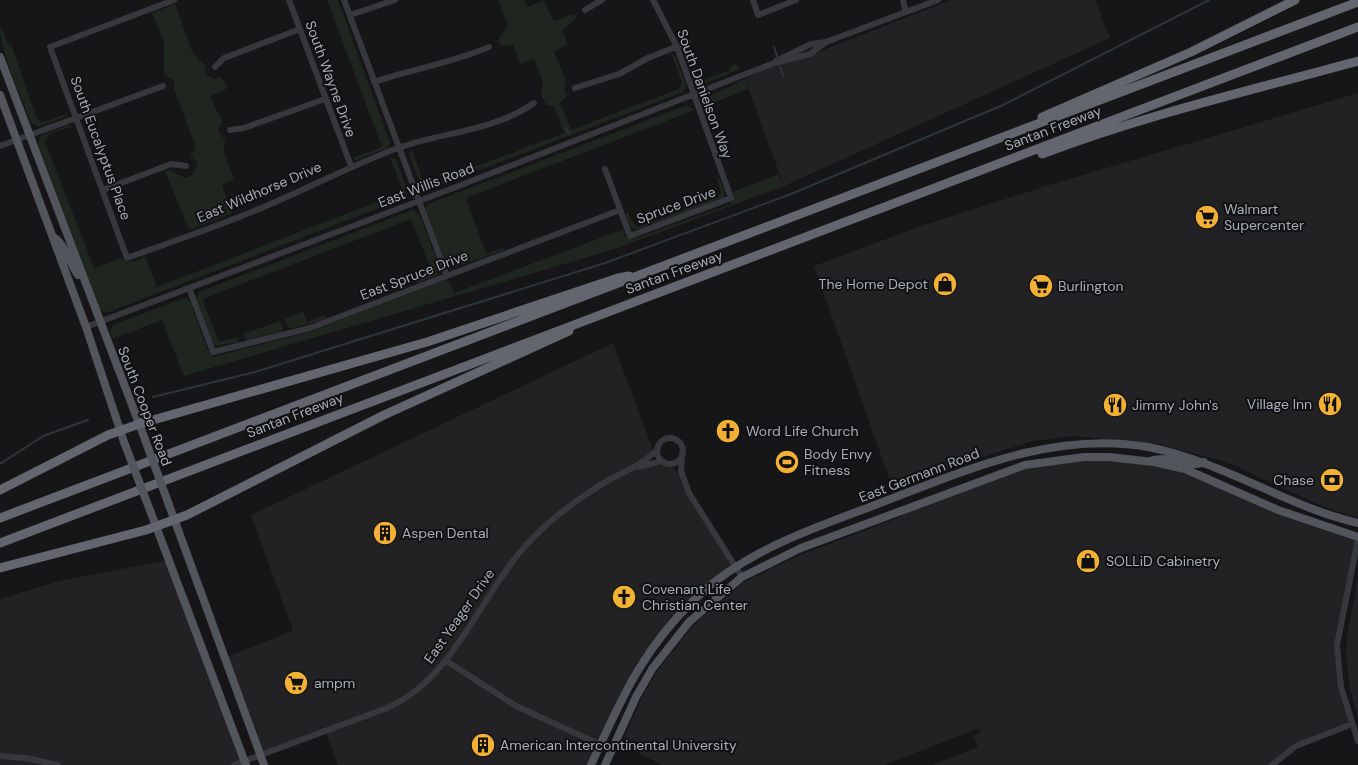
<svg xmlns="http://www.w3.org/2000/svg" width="1358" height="765" viewBox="0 0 1358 765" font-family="'DM Sans',sans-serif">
<rect width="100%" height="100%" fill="#161618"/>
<path fill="#222225" d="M951,0H1095L1110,38L784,186L745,79L767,68L816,53Z
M1358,93V517L1348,515L1322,506L1229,463L1159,444L1074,436L1033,441L945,469L910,483L894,492L814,266L921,226L1046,186Z
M613,343L654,453L642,462L662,461L669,464L682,477L734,566L714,583L651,648L591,765H338L325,731L260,755L224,658L293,631L251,515Z
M1084,457L1154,462L1358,537L1337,658L1352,724L1306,741L1272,765H932L978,747L973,736L981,733L979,728L884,765H662L621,744L642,697L658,670L693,625L744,582L800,555L903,516L901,510L1001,472Z
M169,560L246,765H0V599L59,581Z
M1358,579V717L1350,690L1346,655L1347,635Z"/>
<path fill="#1e261f" d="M327,0H338L390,143L387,148L356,160L353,158L382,147Z
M498,0H524L528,7L543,0L554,21L574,14L577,18L562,30L568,44L554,52L566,81L564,90L567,96L560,103L571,130L679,89L682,83L672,54L676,57L686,86L683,92L428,190L421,187L409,154L412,149L423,182L429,184L528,147L527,145H532L564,133L554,106L546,105L541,94L543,82L534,59L520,64L513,45L501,46L498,40L508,26Z
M175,4L193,54L204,64L206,74L214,79L221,77L228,88L210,96L222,121L218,131L225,140L224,153L234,179L222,185L232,214L189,230L165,171L170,170L185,178L191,176L197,167V163L190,155L196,148L174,89V81L164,74V42L152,13Z
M0,24L8,45L11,44L37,119L43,122L69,113L67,116L38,127L31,123C21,96 0,52 0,24Z
M687,57L694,78L703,80L730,70L729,67L736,64L740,69L701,85L694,83L685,60Z
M745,79L748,89L701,108L702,100Z
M687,105L695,110L466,198L486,254L504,247V250L450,269L447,268L425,211L428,204Z
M69,125L73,126L49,134L45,142L94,268L121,258C130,265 136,262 145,256L157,287L400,193L402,188L390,157L396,159L408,193L405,198L106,313L99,309L38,144L40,136Z
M778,174L784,186L615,249L184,376L162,320L112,339L110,332L113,325L184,298L190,301L207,349L214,357L312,331L448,279L454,293L624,229L625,237L632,239L636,238L731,204L734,198L733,192Z
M716,177L719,178L725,194L724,198L637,230L631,228L626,215L627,211L632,222L638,227L718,197L721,191Z
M412,210L419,214L441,271L438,275L417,283L414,281L433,274L411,219L205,298L203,301L219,342L238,337L239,342L214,346L196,299L199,292Z
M303,311L307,322L325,315V319L289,329L285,319Z
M280,321L283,331L246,340L243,334Z"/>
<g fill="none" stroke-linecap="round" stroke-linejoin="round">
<path stroke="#2c353c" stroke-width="2" d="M774,47L777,56
M780,67L783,76
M566,128L568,133
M153,397L255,372L605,263L791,194L1003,105L1209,0
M0,464L43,436L88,420"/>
<path stroke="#37383d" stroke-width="6" d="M174,0L50,47L127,258C176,240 226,224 273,203C315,185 355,164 398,148C443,132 494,131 534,103
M289,0L351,166
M344,0L447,276
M753,0L758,15L796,0
M903,0L906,12
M585,10L602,0
M350,15L395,0
M776,61L811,44L826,42L938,0
M215,67L224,58L300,29
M374,82C412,69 452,63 489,47
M575,88L619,74L648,58L688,42
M230,130L244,128L325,99
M0,146L163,86
M605,169L630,236L731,198L677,47L653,0
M103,190L171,164L186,166
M189,288L213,352L310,328L620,210
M86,327L456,187L774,63L810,54L826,42
M657 451a13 13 0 1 1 26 0a13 13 0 1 1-26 0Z
M682,454L681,471L689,493L742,577
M638,467L662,461
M1358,539L1337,645L1341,687L1358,741
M445,660L516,706L612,750
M0,756L26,758L58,765
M234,765L387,708C456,678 481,591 531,540C551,519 575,501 599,486C620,472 639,468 657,450
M1272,765L1296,746L1352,724"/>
<path stroke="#53555c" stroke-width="8" d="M0,57L143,434
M0,95L86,327L124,442
M53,237C64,242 70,264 78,275
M1150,461C1168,454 1186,470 1204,462
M169,505L264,765
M151,513L246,765
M591,765C621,699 643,648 697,597C747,550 812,529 875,505C962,472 1052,430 1148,447C1225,462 1285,506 1358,523
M605,765L636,697L652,669L689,622L742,577L801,548L1025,465L1084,457H1109L1154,462L1185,469L1278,510L1358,537"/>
<path stroke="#63666e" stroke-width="9" d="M1042,117L1191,52L1295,0
M1042,154C1145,115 1252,90 1358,61
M0,490L108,435L139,424L427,342L618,278L629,276
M0,518L1358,2
M0,543L1358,27
M0,568L146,530L187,515L384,415L569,331"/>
<path stroke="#53555c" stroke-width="8" d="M143,434L169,505
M124,442L151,513"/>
</g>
<defs>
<g id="supermarket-disc" transform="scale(1.25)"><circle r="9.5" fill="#f2b134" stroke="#111113"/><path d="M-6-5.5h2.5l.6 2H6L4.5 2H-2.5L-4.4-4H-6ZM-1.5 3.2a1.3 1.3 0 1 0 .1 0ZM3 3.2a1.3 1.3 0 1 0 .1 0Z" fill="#111"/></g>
<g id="shop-disc" transform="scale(1.25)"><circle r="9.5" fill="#f2b134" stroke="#111113"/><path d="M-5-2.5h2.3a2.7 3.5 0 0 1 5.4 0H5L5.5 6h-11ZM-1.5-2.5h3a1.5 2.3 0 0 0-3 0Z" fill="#111"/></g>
<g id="restaurant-disc" transform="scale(1.25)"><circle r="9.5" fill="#f2b134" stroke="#111113"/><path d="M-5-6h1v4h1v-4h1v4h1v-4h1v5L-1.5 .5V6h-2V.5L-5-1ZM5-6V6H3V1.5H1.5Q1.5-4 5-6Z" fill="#111"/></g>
<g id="church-disc" transform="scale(1.25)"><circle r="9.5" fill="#f2b134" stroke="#111113"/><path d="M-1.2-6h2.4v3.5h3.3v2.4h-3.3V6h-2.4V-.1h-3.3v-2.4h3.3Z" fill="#111"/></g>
<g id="stadium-disc" transform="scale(1.25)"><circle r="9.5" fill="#f2b134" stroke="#111113"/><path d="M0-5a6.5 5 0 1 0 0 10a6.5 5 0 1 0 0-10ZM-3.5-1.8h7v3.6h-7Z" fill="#111"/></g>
<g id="bank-disc" transform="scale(1.25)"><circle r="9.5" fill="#f2b134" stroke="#111113"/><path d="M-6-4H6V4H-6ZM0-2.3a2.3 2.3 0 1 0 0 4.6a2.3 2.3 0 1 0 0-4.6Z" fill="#111"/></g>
<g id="building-disc" transform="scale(1.25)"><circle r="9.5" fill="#f2b134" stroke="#111113"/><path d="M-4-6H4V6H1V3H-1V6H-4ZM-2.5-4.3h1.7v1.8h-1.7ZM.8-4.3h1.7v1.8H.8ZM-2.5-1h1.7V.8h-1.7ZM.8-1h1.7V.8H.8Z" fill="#111"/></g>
</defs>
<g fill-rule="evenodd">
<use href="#supermarket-disc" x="1207" y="217"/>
<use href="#shop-disc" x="945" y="284"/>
<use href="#supermarket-disc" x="1041" y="286"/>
<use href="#restaurant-disc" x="1330" y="404"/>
<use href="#restaurant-disc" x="1115" y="405"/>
<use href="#church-disc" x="728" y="431"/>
<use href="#stadium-disc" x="787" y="462"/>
<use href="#bank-disc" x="1332" y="480"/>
<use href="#building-disc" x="385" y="533"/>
<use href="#shop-disc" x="1088" y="561"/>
<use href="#church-disc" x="624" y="597"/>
<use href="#supermarket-disc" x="296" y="683"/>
<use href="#building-disc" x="483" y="745"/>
</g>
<g text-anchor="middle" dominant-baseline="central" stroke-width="4" stroke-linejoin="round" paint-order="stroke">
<g font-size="14" fill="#a8adb8" stroke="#111113">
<text transform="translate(331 79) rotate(70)">South Wayne Drive</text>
<text transform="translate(705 94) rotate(70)">South Danielson Way</text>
<text transform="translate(1053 128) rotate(-21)">Santan Freeway</text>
<text transform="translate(101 148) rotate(70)">South Eucalyptus Place</text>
<text transform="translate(426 185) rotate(-21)">East Willis Road</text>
<text transform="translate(259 192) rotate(-23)">East Wildhorse Drive</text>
<text transform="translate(676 205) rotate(-20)">Spruce Drive</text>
<text transform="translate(674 272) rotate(-20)">Santan Freeway</text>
<text transform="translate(414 275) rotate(-21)">East Spruce Drive</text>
<text transform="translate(145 406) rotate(69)">South Cooper Road</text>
<text transform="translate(295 415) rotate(-21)">Santan Freeway</text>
<text transform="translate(919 475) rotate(-21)">East Germann Road</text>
<text transform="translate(459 616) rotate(-55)">East Yeager Drive</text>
</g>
<g font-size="14" fill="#a8adb8" stroke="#111113" text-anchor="start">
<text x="1224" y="209">Walmart<tspan x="1224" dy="16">Supercenter</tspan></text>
<text x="928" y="284" text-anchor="end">The Home Depot</text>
<text x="1058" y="286">Burlington</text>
<text x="1312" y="404" text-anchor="end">Village Inn</text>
<text x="1132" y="405">Jimmy John's</text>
<text x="746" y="431">Word Life Church</text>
<text x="804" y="454">Body Envy<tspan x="804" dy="16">Fitness</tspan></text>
<text x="1314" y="480" text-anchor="end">Chase</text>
<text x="402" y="533">Aspen Dental</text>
<text x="1106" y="561">SOLLiD Cabinetry</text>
<text x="642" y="589">Covenant Life<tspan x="642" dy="16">Christian Center</tspan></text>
<text x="314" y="683">ampm</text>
<text x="500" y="745">American Intercontinental University</text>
</g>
</g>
</svg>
